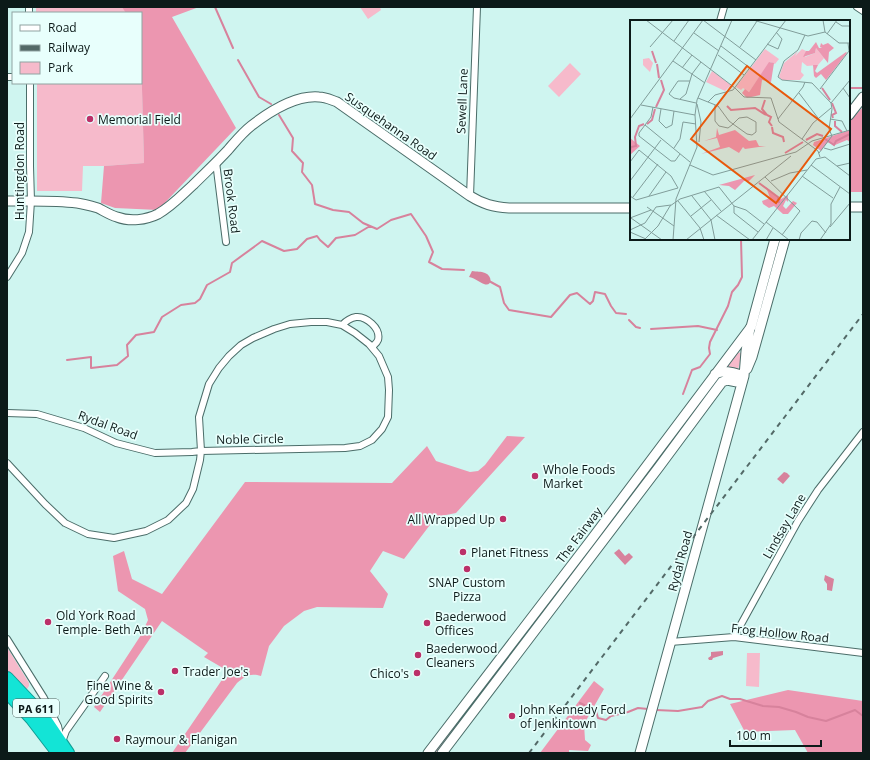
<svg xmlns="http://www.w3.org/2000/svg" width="870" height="760" viewBox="0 0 870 760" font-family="'Open Sans',sans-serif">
<rect width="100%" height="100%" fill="#cff5f0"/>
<path fill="#f6bacb" d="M36,7H140V13H36Z
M360,7H380L381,10L368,19Z
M141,52L144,163L104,166H83L82,191H37V83H141Z
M570,63L581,74L559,97L548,86Z
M735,352L742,353L738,370L724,367Z
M724,376L684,427H682L680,426L715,378Z
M639,482L637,489L601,537L598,536Z
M563,579L566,582L520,642L519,641Z
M7,647L29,683V686L27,689L24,690L7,675Z
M747,653H760L759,687L746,686Z
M501,663L499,669L458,724L456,721Z
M455,722L457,723V725L436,753H430Z"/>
<path fill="#ec96b0" d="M122,7H199L172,17L236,128L158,210L115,208L101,203L104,166L144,163L141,52V13H126Z
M863,107V192H849V122Z
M507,436L525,437L456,513L436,517L404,559L383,551L370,571L388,594L383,608L317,607L304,611L284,626L269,646L261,676C249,673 246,676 237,683L185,753H172L228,671L204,657L208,653L162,621L100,712L94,707L141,635L148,620L145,609L118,591L113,556L124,551L132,579L162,594L245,482L392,483L427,446L436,461L470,472L478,471L485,465Z
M594,681L604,689L584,724L585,740L591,745L588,751L569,750V753H540Z
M788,690L863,701V753H808L795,730L745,732L730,704Z"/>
<path fill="#d7829c" d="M472,271C477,272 481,271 485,273C493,276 492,287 484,284C479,282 475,278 469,277Z
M784,472L787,473L790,476L783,484L777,479Z
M619,549L625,556L629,553L633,557L625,565L614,553Z
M825,575L834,579L832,591L827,590V584L824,580Z
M723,651V655L713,658L712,660H709L708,658L711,656V652Z"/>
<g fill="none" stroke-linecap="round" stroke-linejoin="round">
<path stroke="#d7829c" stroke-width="2" d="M215,7L233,48
M238,60L259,97L271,104
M849,88H863
M279,115L293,138L292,151L303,163L302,172L312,185L315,204L333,210L349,212L363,223L377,229L391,220L411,214L426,236L433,252L429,262L442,269L464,270
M489,281L500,287L504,303L509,310L551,317L570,295L577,293L590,304L593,301L595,292L605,294L611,306L616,313L626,314
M629,320L636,327L640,328
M651,329L698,326L717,330
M67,360L91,357V368L117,365L128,356L127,345L136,335L154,332L162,317L181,305L195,303L200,299L207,285L230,272L232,263L262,241L284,251L297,249L307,239L317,236L320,240L328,247L336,238L355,235L370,226
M683,394L692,370L700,367L710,354L709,348L710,342L728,306L732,292L738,285L742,277L741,239
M580,703L596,711L598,718L606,720L611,716L628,712L638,708L648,709
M656,710L678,711L702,707L708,701L722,696L730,699H740L763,706L779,707L796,712L808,717L826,721L855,710L863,716"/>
<g stroke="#4b6d69" stroke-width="8">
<path id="street" d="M29,7V13
M857,7L863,11
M720,21L724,7
M7,77H13
M216,162L226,242
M470,196L477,7
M7,277L22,253L29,232L31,201L30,166V83
M342,325C346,321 350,318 356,317C366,316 381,328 378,340C377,343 374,345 372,347
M7,413L37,414L84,428L116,443L155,453L192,452L201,451L345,448L360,446L372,440L382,429L388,417L389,390L388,377L379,356L369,344L355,333L342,325L327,322H311L290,324L274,329L253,338L241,345L229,356L219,368L209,384L199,417L201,451L200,460L193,489L186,503L168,520L146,531L114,538L88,534L65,523L45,504L7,463
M734,637L798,521L818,490L863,432
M7,639L44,698L58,726L60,735
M670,642L734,637L863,653
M62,742L66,731L105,676"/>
</g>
<g stroke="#4b6d69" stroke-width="11">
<path id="secondary" d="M849,115L863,97
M7,201C30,201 54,200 77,203C84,204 91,206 98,208C104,211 110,215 117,217C130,222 146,220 158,214C172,206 182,195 193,185C205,173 217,162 228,150C235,142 242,133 251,126C269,112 296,95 319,97C326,97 331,100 337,102L470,196C483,204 493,207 509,208H631
M849,207H863
M747,369L752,357L785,239
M715,374C725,369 734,373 744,376
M428,753L591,540L751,327L775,239
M442,753L659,467L722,382L727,380L742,383
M640,753L744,376L746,351L750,328"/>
</g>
<g stroke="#119d94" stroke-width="14">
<path id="highway" d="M7,678L43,716L68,753
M7,692L32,719L58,753"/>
</g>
<use href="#street" stroke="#fff" stroke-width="6"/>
<use href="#secondary" stroke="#fff" stroke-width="9"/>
<use href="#highway" stroke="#13e4d6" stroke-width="12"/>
<path stroke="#536967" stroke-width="2" stroke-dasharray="5 5" stroke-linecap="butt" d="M529,753L863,314"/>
</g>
<g fill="#bb3069" stroke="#e8fffc" stroke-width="1.5">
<circle cx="90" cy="119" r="4"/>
<circle cx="535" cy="476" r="4"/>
<circle cx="503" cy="519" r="4"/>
<circle cx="463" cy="552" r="4"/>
<circle cx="467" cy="569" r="4"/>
<circle cx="48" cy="622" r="4"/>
<circle cx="427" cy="623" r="4"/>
<circle cx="418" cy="655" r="4"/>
<circle cx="175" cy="671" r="4"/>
<circle cx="417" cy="673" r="4"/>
<circle cx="161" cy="692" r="4"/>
<circle cx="512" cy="716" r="4"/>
<circle cx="117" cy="739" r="4"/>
</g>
<g text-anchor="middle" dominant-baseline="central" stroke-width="3.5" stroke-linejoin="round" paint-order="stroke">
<rect fill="#e8fffc" stroke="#4e5f5d" stroke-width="1" x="13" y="699" width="46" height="18" rx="3"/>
<g font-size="11" font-weight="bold" fill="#0c1a19">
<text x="36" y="708">PA 611</text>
</g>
<g font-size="12" fill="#0c1a19" stroke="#e8fffc">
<text transform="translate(462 101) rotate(-88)">Sewell Lane</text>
<text transform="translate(391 126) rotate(35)">Susquehanna Road</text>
<text transform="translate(19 171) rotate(-90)">Huntingdon Road</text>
<text transform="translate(232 201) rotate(83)">Brook Road</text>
<text transform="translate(108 425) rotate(20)">Rydal Road</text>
<text transform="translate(250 439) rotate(-1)">Noble Circle</text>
<text transform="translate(784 526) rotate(-60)">Lindsay Lane</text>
<text transform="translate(579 535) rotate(-53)">The Fairway</text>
<text transform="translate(680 561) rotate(-75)">Rydal Road</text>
<text transform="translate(780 633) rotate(6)">Frog Hollow Road</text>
</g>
<g font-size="12" fill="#0c1a19" stroke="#e8fffc" text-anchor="start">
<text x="98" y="119">Memorial Field</text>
<text x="543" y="469">Whole Foods<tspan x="543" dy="14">Market</tspan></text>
<text x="495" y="519" text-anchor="end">All Wrapped Up</text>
<text x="471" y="552">Planet Fitness</text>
<text x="467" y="582" text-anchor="middle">SNAP Custom<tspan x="467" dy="14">Pizza</tspan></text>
<text x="56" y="615">Old York Road<tspan x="56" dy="14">Temple- Beth Am</tspan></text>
<text x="435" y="616">Baederwood<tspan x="435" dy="14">Offices</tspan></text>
<text x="426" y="648">Baederwood<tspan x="426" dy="14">Cleaners</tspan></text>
<text x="183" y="671">Trader Joe's</text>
<text x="409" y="673" text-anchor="end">Chico's</text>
<text x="153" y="685" text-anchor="end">Fine Wine &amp;<tspan x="153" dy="14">Good Spirits</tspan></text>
<text x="520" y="709">John Kennedy Ford<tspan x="520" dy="14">of Jenkintown</tspan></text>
<text x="125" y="739">Raymour &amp; Flanigan</text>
</g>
</g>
<g transform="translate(630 20)">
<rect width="220" height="220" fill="#cff5f0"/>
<path d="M186,28L194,38L188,45L177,46L172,42L171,52L174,55L170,60H152L149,57L154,43L168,31L165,36L172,29L176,31L175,37L185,33ZM135,29L149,39L145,44L140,42L119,72L113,68L111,70L106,67ZM13,39L19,38L23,43L20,52L13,45ZM82,51L101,65L95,71L76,62Z" fill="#f6bacb"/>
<path d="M186,22L189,28H192L190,27L191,23L193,25L198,23L204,28L199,32L198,43L186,28L185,33L173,37L176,31H179ZM216,32L217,33L196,60L191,54L186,58L184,56L183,45H188L185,51L187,53ZM139,42L144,43L141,62L132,60L130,75L117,78L112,73L115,69L119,72ZM87,108L89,115L105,110L119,121L126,120L129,126H136L115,129L113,127L109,133L99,127L71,134L90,127L87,118L74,121L86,117ZM220,110V122L217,120L205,125L198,122L191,131L183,125L184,122ZM0,118L10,126L0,135ZM125,155L119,161H114L105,170L99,166L89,165ZM136,167L151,179L158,175V182L156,180L153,186L156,189L163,181L167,183L158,194H153L144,186L139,188L133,184L132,181L140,178Z" fill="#ec96b0"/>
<path fill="none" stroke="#d7829c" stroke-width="2" d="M22,31L26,43M27,44L29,58M192,68L200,80M135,80L132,89L137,95L141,97L139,102L142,106M202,83L206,93L202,95L203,98M97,86L101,90L125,88L136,95M26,87L34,70L31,60M205,101V106L212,112M17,104L22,100L25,89M142,107L143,113L153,117L154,122M195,119L204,125L206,121L220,114M176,120L187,114L193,116M0,130L1,127L6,126L5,117L9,106L14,104M155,133L173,122M129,163L148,177L149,183"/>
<path fill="none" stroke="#819d9a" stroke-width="1" d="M16,0L105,68L114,77L141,78L149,102L188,131L190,137M73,0L126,40M123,0L178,16L195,12L209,23H220M193,0L195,12M206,2L212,6H220M64,13L89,31M197,14L207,0M175,15L168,30L154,41L148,57L152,60L182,63L201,83L202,89L199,109L202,116L189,133M44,21L59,0M137,24L148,29L152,19L146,12M91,26L120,48M20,27L43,0M110,27L127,1M88,35L114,55M43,41L75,63M52,48L62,35M60,61H48L39,74L44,78L66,83M213,68L220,78M190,69L219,31L218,23M169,73L188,98M68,78L88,86L99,101L103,104L117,114L122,115L126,112V102L117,97L109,98L102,105L98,108L89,106L85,101V85M50,79L56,74L62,54L71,42M78,82L85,75L103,70L156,0M201,83L220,60M67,84L71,102L69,122M11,85L65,95M23,87L21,97L9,113V116L41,141H45L50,134M31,89L29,101L36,108L42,105L44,91M0,99L73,0M148,99L173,67L175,62M200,99L212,101L217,111M15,105L60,142M172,119L183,103L201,88M44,128L50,119L53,102L66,104M194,128L201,130L220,124M0,142L9,130L41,156L48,168M60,145L83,155L166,132L182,121L220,110M181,145L220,174M207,146L220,143M172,156L203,178M135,157L170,191L152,215M0,161L31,120M141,161L160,153L177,150M74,171L91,191M0,176L6,180L48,168M19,176L36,152M62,176L81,200L85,220M3,177L28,144M48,181L70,208L74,220M104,186L116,190L134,204M17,187L44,206M86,195L120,220M61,196L81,180M0,198L21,190M1,198L32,220M136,202L159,220M200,207L220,183M0,210L15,203L26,187L41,185M0,212L16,219M14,220L28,206L40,186L50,179L89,167L104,186V193L128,212M43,220L46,179L67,127L65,95L67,80L102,0M56,220L161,136M122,220L186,139L195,137L220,156M136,220L143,208M169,220L171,213L182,201L187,202L196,213M190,220L201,204V184L210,167"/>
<path fill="#e8590c" fill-opacity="0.15" stroke="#e8590c" stroke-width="2" d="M117,46L201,109L146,183L61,119Z"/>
<rect width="220" height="220" fill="none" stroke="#0c1a19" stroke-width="2"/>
</g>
<rect width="870" height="760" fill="none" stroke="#0c1a19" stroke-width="16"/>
<rect x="12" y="12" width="130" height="72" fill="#e8fffc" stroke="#90a3a1"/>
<rect x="20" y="25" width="20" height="6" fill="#ffffff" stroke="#90a3a1"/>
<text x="48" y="32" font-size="12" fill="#0c1a19">Road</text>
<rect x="20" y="45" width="20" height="6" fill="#536967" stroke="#90a3a1"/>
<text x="48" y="52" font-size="12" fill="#0c1a19">Railway</text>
<rect x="20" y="62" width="20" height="12" fill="#f6bacb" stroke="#90a3a1"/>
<text x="48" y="72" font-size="12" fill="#0c1a19">Park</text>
<path d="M730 740v6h91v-6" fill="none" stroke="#0c1a19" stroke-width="2"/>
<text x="736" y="740" font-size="12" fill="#0c1a19" stroke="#e8fffc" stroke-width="3" paint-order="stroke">100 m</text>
</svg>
